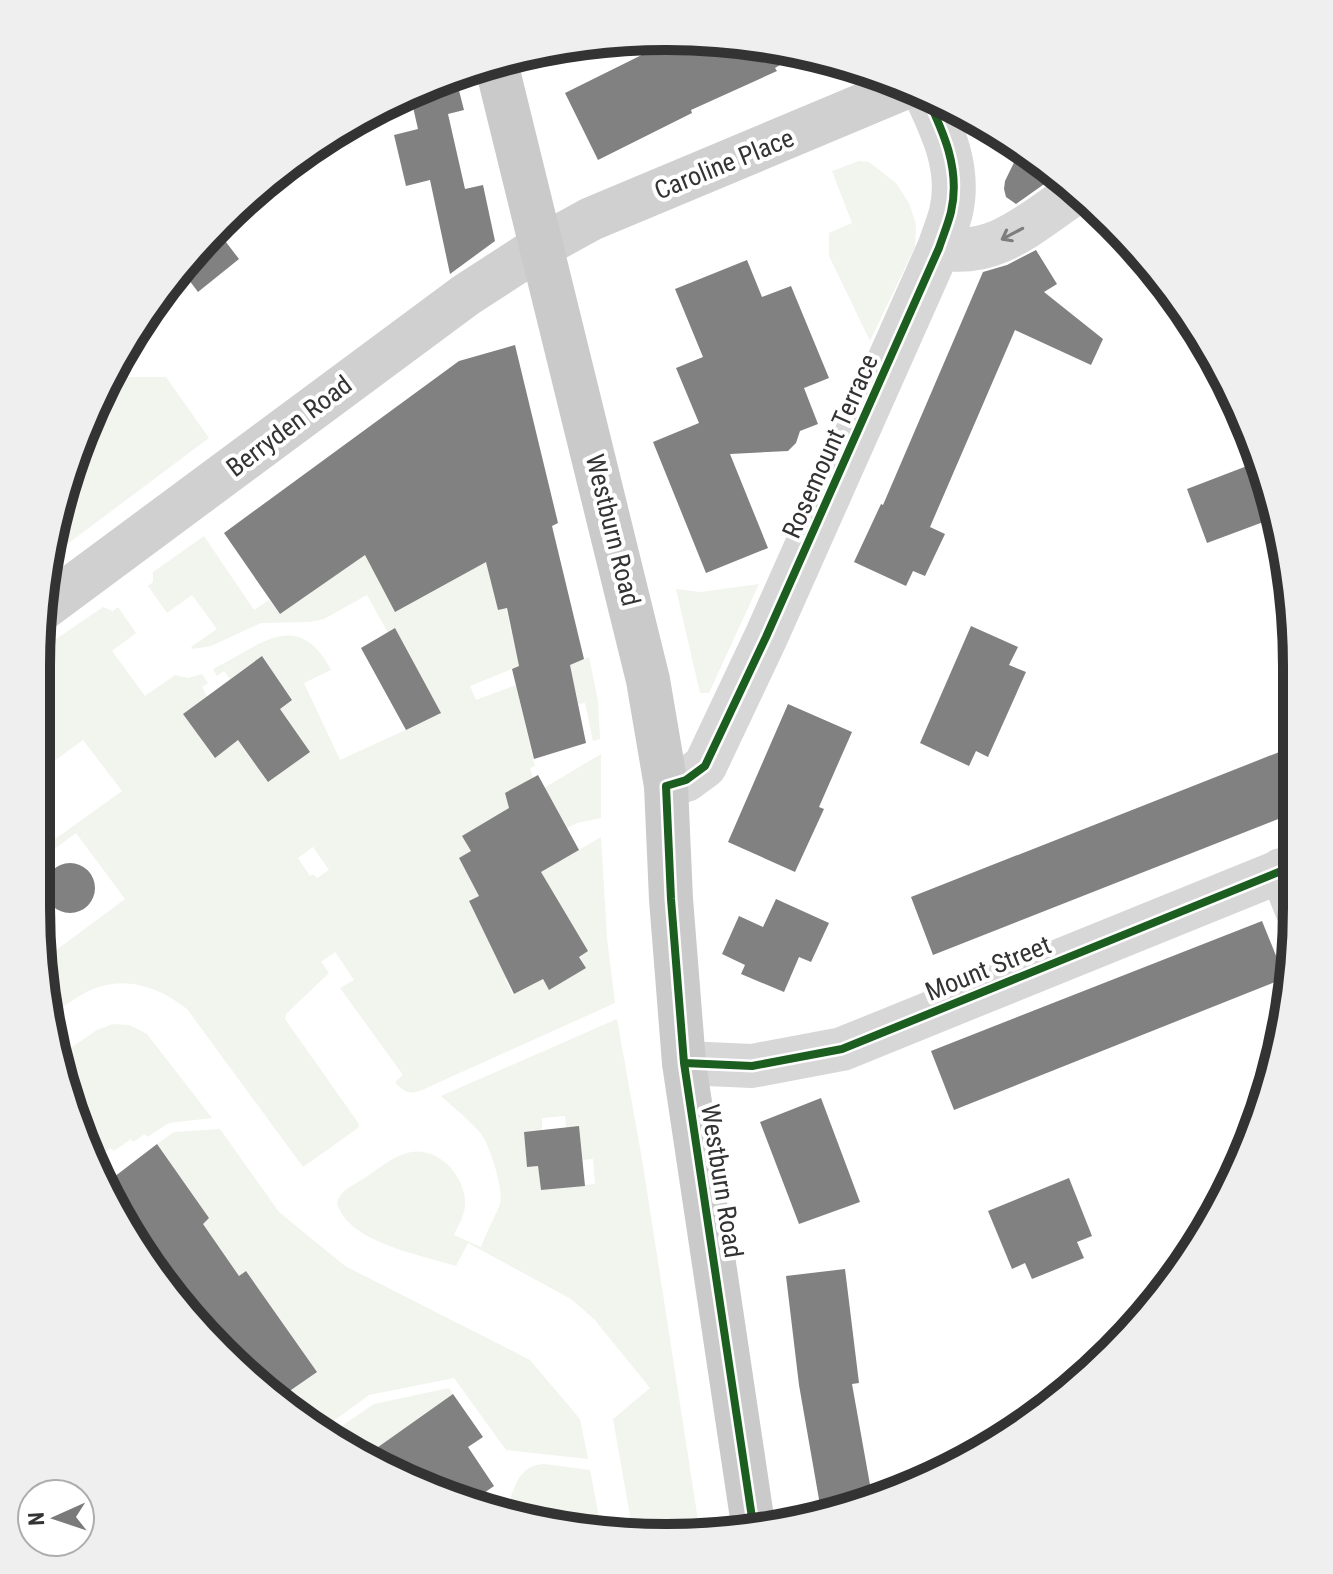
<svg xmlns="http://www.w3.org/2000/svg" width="1333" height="1574" viewBox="0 0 1333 1574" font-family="'Roboto Condensed',sans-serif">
<rect width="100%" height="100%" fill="#fff"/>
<path fill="#f1f5ed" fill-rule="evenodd" d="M859,161L869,162L896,183L909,203L916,224L915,247L870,341L829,256V233L852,223L832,171Z
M107,377H166L209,438L50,557L101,388Z
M204,536L254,610L269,600L280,614L310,547L513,546L494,594L498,610L506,608L519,666L470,686L476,700L516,685L535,766L530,768L533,778L505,793L509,808L471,851L459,859L472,882L490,889L469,902L481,926L522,969L505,979L513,995L542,979L549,989L585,967L541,872L601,837L607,938L615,1003L422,1090C410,1095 403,1092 395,1082L403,1075L340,988L354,980L335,952L321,962L329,973L286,1014L285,1019L359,1124L358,1128L303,1167L187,1009C161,988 126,975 93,989C78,995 65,1007 50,1014L43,960L125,899L76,833L37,862V852L122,791L83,740L38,773L40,650L103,607L113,611L118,607L136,633L112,651L145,696L175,675L188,678L202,674L208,683L202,687L207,696L184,714L214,758L238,740L268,782L309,752L280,709L292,699L262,656L230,679L224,671L217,676L213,669C257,648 297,605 331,670L304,683L340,760L440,714L395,629L388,633L367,595L324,619L309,622L261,623L211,646L193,649L191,647L217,629L192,595L167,613L148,586L153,582V572ZM313,847L329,870L317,878L313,874L310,876L298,858Z
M759,584L709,693H700L676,589L701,592Z
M589,657L598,701L600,739L593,741L585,703L578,704L573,681L564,667Z
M601,754V818L577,823L562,831L539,791Z
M617,1019L643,1165L700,1533H633L613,1419L650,1388L594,1319L571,1299L468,1243L456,1266C421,1255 347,1242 337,1203C340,1190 352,1186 363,1179C377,1170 394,1155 411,1152C440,1147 467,1178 465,1206C464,1216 458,1226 454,1235L481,1247C486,1233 493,1220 499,1207C506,1194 490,1147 482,1135C471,1121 454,1108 441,1096ZM565,1116L566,1128L582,1160L593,1159L595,1184L541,1190L538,1166L527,1167L524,1133L542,1131V1118Z
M113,1024L129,1025L147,1034L212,1118L169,1123L147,1137L145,1134L133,1142L131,1139L114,1151L111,1148L92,1162L57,1070L56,1058L97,1030Z
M220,1129L279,1212L345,1266L530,1360L580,1419L588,1459L506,1450L454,1378L369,1395L332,1422L337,1429L374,1404L449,1388L453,1394L364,1457L316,1431L278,1399L316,1371L246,1271L239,1276L203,1224L209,1218L157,1144L174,1132Z
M544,1464L590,1470L602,1533H585L506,1512C514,1490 517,1465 544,1464Z"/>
<path fill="#818181" d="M678,37L790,48L802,52L775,68L777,71L691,110L692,113L598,160L565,93Z
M455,75L464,110L448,114L465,189L483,185L495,241L450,274L430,180L406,186L394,135L418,129L410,94L426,84Z
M1022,146L1057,175L1016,204L1006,197L1004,189L1005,181Z
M216,229L239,259L198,292L180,268Z
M1036,250L1057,284L1044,292L1103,339L1091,365L1015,330L930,527L945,534L925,576L913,571L906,586L854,562L881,504L883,505L983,272L1007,265Z
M747,260L762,297L791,286L829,378L804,388L818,424L800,431L796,443L788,451L730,454L768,548L706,573L653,442L699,423L676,368L703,357L675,289Z
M515,345L558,523L552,526L584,659L570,665L586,743L534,759L512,669L519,666L507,608L498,610L486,562L395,612L365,555L280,614L224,533L459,361Z
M1260,461L1277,517L1207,543L1187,489Z
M971,626L1018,647L1009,665L1026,672L988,757L976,751L969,766L920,743Z
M395,628L441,713L406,730L361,648Z
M262,656L292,700L280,709L310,752L268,782L238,740L215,758L183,714Z
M788,704L852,732L819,807L824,809L795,872L728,842Z
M1297,745L1296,812L933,955L911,897Z
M538,775L579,850L541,872L588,951L579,957L586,968L549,990L543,979L514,994L469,901L479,896L459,858L471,851L462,836L509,808L505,793Z
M45 888a25 25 0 1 1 50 0a25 25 0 1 1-50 0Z
M776,899L829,923L811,962L799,957L784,992L741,974L745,965L722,954L739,916L763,927Z
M1262,921L1285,978L954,1110L931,1051Z
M821,1098L860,1202L799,1224L760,1122Z
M579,1126L585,1186L541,1190L538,1166L527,1167L524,1132Z
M157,1144L209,1218L203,1224L239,1276L246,1271L317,1372L278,1399L192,1323L101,1187Z
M1069,1178L1092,1236L1077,1242L1084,1258L1032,1279L1025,1263L1012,1269L988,1211Z
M845,1269L859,1383L852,1384L872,1496L820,1505L799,1385L786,1276Z
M453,1394L483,1437L468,1447L494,1486L471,1502L426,1490L364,1457Z"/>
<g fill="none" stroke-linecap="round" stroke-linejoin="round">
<path stroke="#d7d7d7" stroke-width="44" d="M939,248C997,259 1033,220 1077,192
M666,786L686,780L705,766L766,637L939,248C943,236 948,224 951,212C961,169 943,131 925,93
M1281,870L1296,908
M684,1063L752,1066L842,1049L1296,865"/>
<path stroke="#d0d0d0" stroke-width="44" d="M41,610L466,295L540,247L591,219L911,85"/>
<path stroke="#cacaca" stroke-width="44" d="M496,63L648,680L666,786L671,899L684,1063L754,1531"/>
<g stroke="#fff" stroke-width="13">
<path id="cycleway" d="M684,1063L752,1066L842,1049L1296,865
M754,1531L684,1063L671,899L666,786L686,780L705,766L766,637L939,248C943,236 948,224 951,212C961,169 943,131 925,93"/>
</g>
<use href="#cycleway" stroke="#1b5e20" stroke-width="8"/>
</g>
<defs><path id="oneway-shaft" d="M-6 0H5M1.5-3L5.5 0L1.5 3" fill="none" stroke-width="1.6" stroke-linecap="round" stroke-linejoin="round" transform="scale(2)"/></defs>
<use stroke="#7d7d7d" href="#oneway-shaft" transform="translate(1012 234) rotate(152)"/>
<g text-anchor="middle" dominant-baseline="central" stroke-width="8" stroke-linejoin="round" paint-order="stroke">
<g font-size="26" fill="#333" stroke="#fff">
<text transform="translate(724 164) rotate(-22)">Caroline Place</text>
<text transform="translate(289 426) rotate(-37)">Berryden Road</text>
<text transform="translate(830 446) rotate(-66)">Rosemount Terrace</text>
<text transform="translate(613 530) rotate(76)">Westburn Road</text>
<text transform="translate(988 968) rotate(-22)">Mount Street</text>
<text transform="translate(722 1181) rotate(81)">Westburn Road</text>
</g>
</g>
<path d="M0 0H1333V1574H0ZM666 50H667A616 616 0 0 1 1283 666V908A616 616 0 0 1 667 1524H666A616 616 0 0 1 50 908V666A616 616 0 0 1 666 50Z" fill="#efefef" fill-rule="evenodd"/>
<path fill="none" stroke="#333" stroke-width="10" d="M666 50H667A616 616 0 0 1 1283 666V908A616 616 0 0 1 667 1524H666A616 616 0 0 1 50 908V666A616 616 0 0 1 666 50Z"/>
<g transform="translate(56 1518) rotate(267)"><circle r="38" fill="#ffffff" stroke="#adadad" stroke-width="2"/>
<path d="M0-6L14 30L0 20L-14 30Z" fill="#7a7a7a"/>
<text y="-12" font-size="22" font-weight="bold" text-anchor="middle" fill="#333333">N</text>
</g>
</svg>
